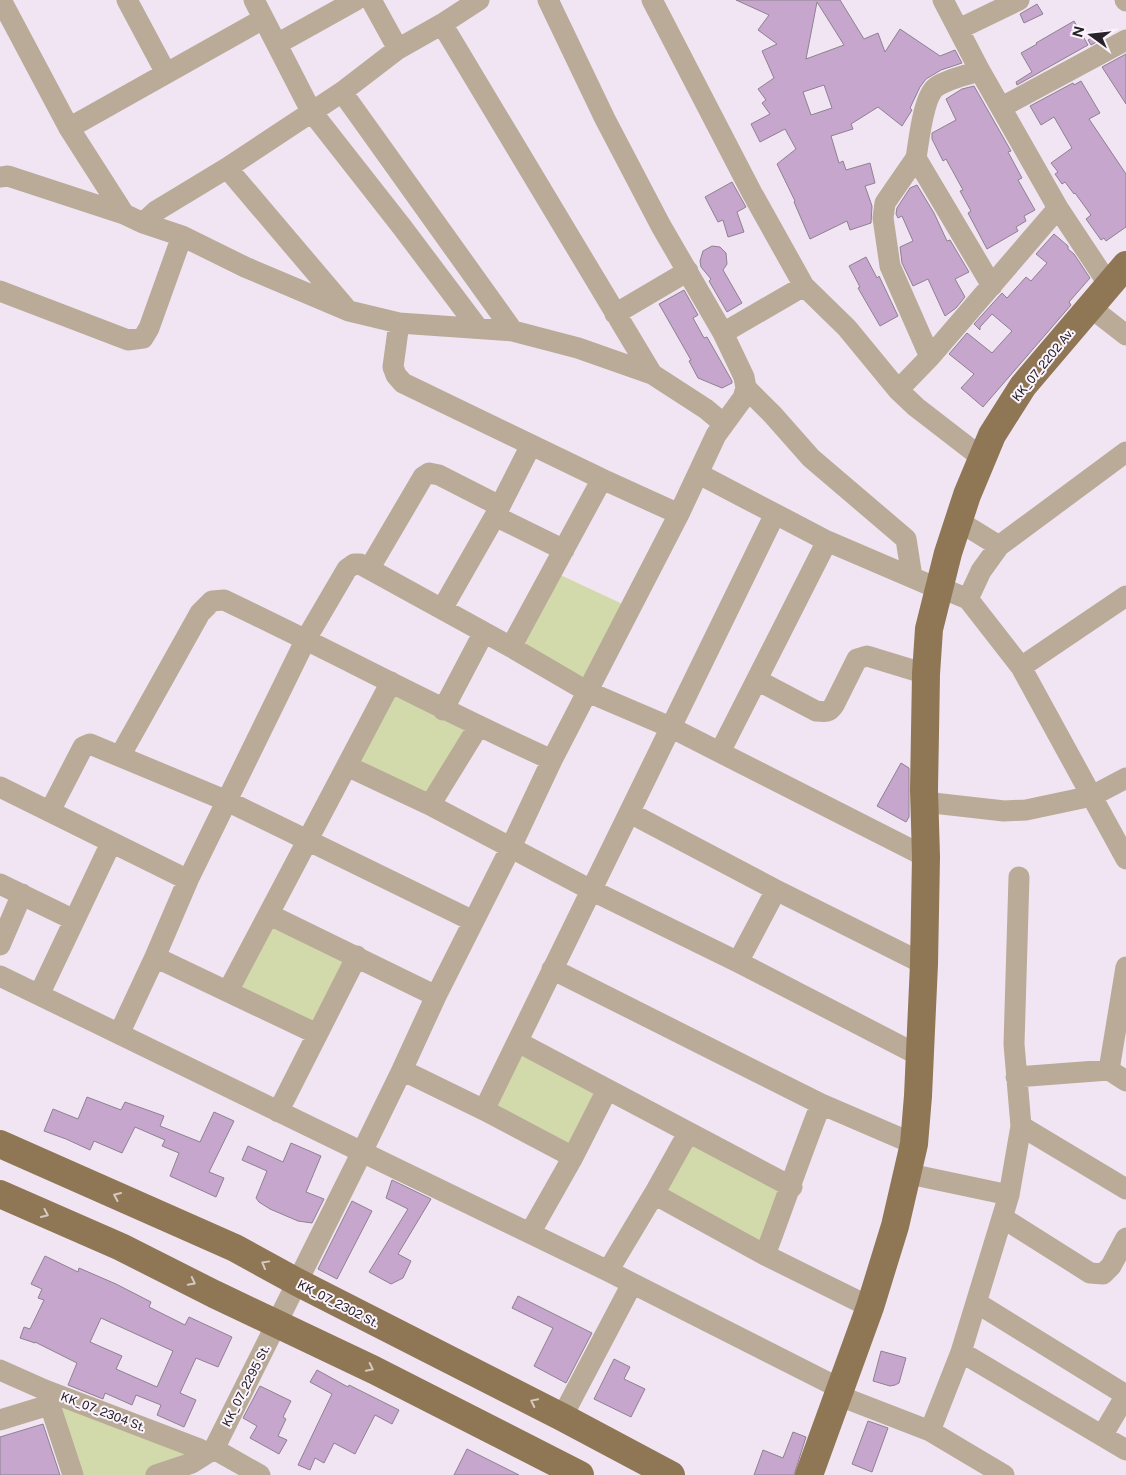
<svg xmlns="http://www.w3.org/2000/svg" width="1126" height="1475" viewBox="0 0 1126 1475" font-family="'Public Sans',sans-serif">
<rect width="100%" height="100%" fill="#f1e5f4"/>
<path fill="#d2daab" d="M552,571L631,608L588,692L511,647Z
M391,682L478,727L430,805L347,766Z
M270,915L357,956L317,1034L228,991Z
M518,1042L607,1090L573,1157L484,1110Z
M688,1133L792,1187L765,1255L654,1194Z
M45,1390L207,1453L149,1475H73Z"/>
<path fill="#c7a6ce" stroke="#8d8290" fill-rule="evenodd" d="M736,0H840L864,39L878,33L885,52L900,29L940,56L955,50L962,63L941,70L926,79L920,87L910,108L912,110L902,126L878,107L851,124L853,129L831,136L839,163L843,161L846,170L870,163L875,183L865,186L872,206L871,223L850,230L847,221L810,239L794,202L795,201L777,164L796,149L785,129L760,142L751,124L770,114L762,103L766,100L758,89L774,78L762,51L777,44L758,30L769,15ZM817,2L844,45L806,59ZM824,85L832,108L811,115L803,92Z
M1037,4L1043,14L1024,23L1020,14Z
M1074,21L1088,45L1017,85L1016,82L1032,72L1021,53L1037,44L1036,43Z
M1102,30L1106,37L1091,45L1088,40Z
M1126,54V104L1102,67Z
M1081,81L1100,113L1089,119L1126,174V227L1106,241L1104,238L1101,240L1086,219L1091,215L1075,193L1074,194L1065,182L1062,184L1055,174L1058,172L1051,163L1072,148L1054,117L1041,125L1030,106L1073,83L1074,85Z
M974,86L1011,151L1008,152L1022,178L1018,180L1035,210L1024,216L1026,221L1016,227L1018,231L987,249L968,213L971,211L960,191L963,190L946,159L943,161L932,139V133L956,120L946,99L962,89Z
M732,182L746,207L737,212L744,232L728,237L723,220L718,222L705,197Z
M917,185L934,213L947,241L950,240L969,272L955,279L965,297L956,308L945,316L928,279L913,286L902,263L900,247L913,241L902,216L898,218L896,214L897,208L910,188Z
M1054,234L1068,246V249L1074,254L1090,278L1069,302L1071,305L983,407L961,388L974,374L949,354L967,333L992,353L1012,331L992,314L980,327V330L974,324L1002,293L1007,298L1026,277L1031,281L1047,263L1036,254Z
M712,246L720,247L726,253L727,264L723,270L742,303L727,312L709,281L711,279L701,267L700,261L703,251Z
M866,257L877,278L879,276L898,316L880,326L858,288L860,287L849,266Z
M684,290L698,315L693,318L704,338L707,337L732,381V383L722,388L698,378L689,361L691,360L659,304Z
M901,763L909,768V817L906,822L877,806Z
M87,1097L121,1110L125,1102L164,1116L160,1126L200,1142L214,1112L234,1121L209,1172L224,1178L216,1197L170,1176L179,1153L162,1146L165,1140L135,1127L122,1153L94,1141L90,1150L66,1139L44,1131L53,1109L78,1119Z
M291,1143L321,1156L306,1192L324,1199L312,1223L298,1221L270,1209L259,1202L256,1198L267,1171L242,1160L248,1146L283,1162Z
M392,1180L431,1199L398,1254L411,1261L403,1278L391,1284L369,1272L408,1209L386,1198Z
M352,1201L372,1211L337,1279L318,1269Z
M45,1256L78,1272L79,1268L116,1284L151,1302L149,1307L185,1325L189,1317L232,1337L218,1367L196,1358L180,1393L196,1400L184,1427L157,1415L161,1405L136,1395L132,1405L105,1393L103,1399L68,1385L77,1363L35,1342V1343L20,1338L24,1327L30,1329L44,1300L38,1298L42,1289L31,1284ZM101,1318L173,1351L157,1387L116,1369L122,1356L90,1342Z
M518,1296L592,1333L566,1383L534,1366L553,1328L512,1308Z
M881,1351L906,1358L899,1383L895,1385L890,1386L873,1381Z
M614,1359L630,1367L624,1379L645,1389L631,1417L594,1399Z
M317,1370L348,1387L349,1385L399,1410L392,1424L375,1415L355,1454L334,1443L324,1463L315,1458L310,1470L298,1465L332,1394L310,1382Z
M260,1386L291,1401L283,1417L286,1419L278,1436L287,1440L279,1454L250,1438L257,1426L243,1418Z
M868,1421L888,1428L872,1472L852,1464Z
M43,1424L60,1475H0V1437Z
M793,1432L806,1437L794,1475H754L763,1450L783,1458Z
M467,1449L519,1475H454Z"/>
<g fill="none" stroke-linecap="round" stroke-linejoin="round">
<path stroke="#b9ab98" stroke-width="21" d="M1,0L69,128L124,214
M127,0L166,73
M254,0L311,111L402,227L478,328
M371,0L398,49
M479,0L442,24L652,374
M652,0L752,193L804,286L847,328L898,390L916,407L982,458
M943,0L980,71L1058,208L1109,285
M1125,0L1126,1
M959,29L1019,0
M277,44L356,0
M980,71C966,75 948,79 936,87C923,97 919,141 916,158L992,286
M342,92L513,331
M1002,107L1126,40
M69,128L263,19
M916,158L885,203L883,218L890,266L930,357L1058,208
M227,168L345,307
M0,177L8,176L124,214L143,223L182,236L245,267L349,311L399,323L513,331L578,348L652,374L706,409L724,424
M143,223L156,211L227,168L342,92L398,49L442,24
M0,291L128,340L143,338L149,328L182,236
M615,314L688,271
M1099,314L1126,335
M399,323L393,367L396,375L403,383L602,479L679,514
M723,333L804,286
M746,388L773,415L811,458L906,539L912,577
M898,390L930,357
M699,474L827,541L939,589
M495,516L564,550
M968,527L999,546
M369,569L423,477L429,473L439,475L500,506
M951,592L968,599L1021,667L1126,859
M968,599L981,571L999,546L1126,452
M442,609L495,516L531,445
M511,647L602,479
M1021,667L1126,596
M757,680L816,711C825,712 829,713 834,705L857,659L867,656L926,674
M443,710L484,632
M720,752L827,541
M120,756L200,613L212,601L224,600C334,652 441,710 552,760
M347,766L430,805L591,890L738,962L920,1056
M0,787L188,880
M933,803L1004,811L1026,810L1092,796L1126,778
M430,805L478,727
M50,811L83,747L90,744L227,801L473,921
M630,813L776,890L924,964
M0,884L74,920
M270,915L436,996
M0,945L22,894
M155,957L317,1034
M738,962L776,890
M552,969L821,1104L914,1144
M0,976L362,1152L402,1070L436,996L511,847L552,760L679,514L716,435L743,398L746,388L744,377L723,333L661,226L605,119L548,0
M228,991L391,682
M39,995L111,843
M119,1034L155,957L188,880L306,639L347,569L354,564H360L511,647L588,692L670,727L926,857
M518,1042L792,1187
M402,1070L484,1110L573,1157
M1109,1070L1126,1081
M1016,1077L1109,1070L1126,967
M484,1110L775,514
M278,1112L357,956
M1021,1126L1126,1189
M919,1176L1009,1195L961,1352L930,1431
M654,1194L765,1255L870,1307
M1009,1195L1021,1126L1014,1044L1019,877
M1003,1218L1090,1273L1103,1274L1111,1266L1126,1238
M530,1233L573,1157L607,1090
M765,1255C784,1205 801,1154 821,1104
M608,1271L654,1194L688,1133
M977,1303L1126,1395
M961,1352L1126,1450
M0,1370L45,1390L197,1448L207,1453
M45,1390L73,1475
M850,1400L930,1431L1004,1475
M562,1417L632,1284
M0,1420L49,1405
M1102,1436L1126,1395
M214,1449L362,1152L608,1271L841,1389
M214,1449L260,1475
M156,1475L192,1463L214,1449"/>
<path stroke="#8f7654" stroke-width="28" d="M0,1144L235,1248L297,1282L562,1417L671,1475
M0,1194L121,1247L214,1294L374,1370L580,1475
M809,1475L870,1307L895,1226L914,1144L918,1096L924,964L926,857L924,790L926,674L929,629L948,553L967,495L992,435L1023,386L1126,265"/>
</g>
<defs><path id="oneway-chevron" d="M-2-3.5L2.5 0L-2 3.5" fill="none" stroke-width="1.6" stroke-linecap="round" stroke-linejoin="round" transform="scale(1.25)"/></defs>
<g stroke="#d6c8c2">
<use href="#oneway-chevron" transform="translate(117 1196) rotate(-156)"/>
<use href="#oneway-chevron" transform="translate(45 1214) rotate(24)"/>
<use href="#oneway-chevron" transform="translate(265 1264) rotate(-151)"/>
<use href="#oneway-chevron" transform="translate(192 1282) rotate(27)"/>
<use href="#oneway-chevron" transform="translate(370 1368) rotate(26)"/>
<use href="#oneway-chevron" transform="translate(534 1402) rotate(-154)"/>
</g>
<g text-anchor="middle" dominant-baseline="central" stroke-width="4" stroke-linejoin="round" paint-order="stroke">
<g font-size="12" fill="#272328" stroke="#fcf4fd">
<text transform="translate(1043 365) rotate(-51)">KK_07_2202 Av.</text>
<text transform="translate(338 1304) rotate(27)">KK_07_2302 St.</text>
<text transform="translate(246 1386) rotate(-63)">KK_07_2295 St.</text>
<text transform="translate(103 1412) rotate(21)">KK_07_2304 St.</text>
</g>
</g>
<g transform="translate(1091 35) rotate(285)" stroke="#fcf4fd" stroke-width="4" paint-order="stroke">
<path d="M0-4L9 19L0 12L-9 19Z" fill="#272328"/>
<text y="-8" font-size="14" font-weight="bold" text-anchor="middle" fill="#272328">N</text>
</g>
</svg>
